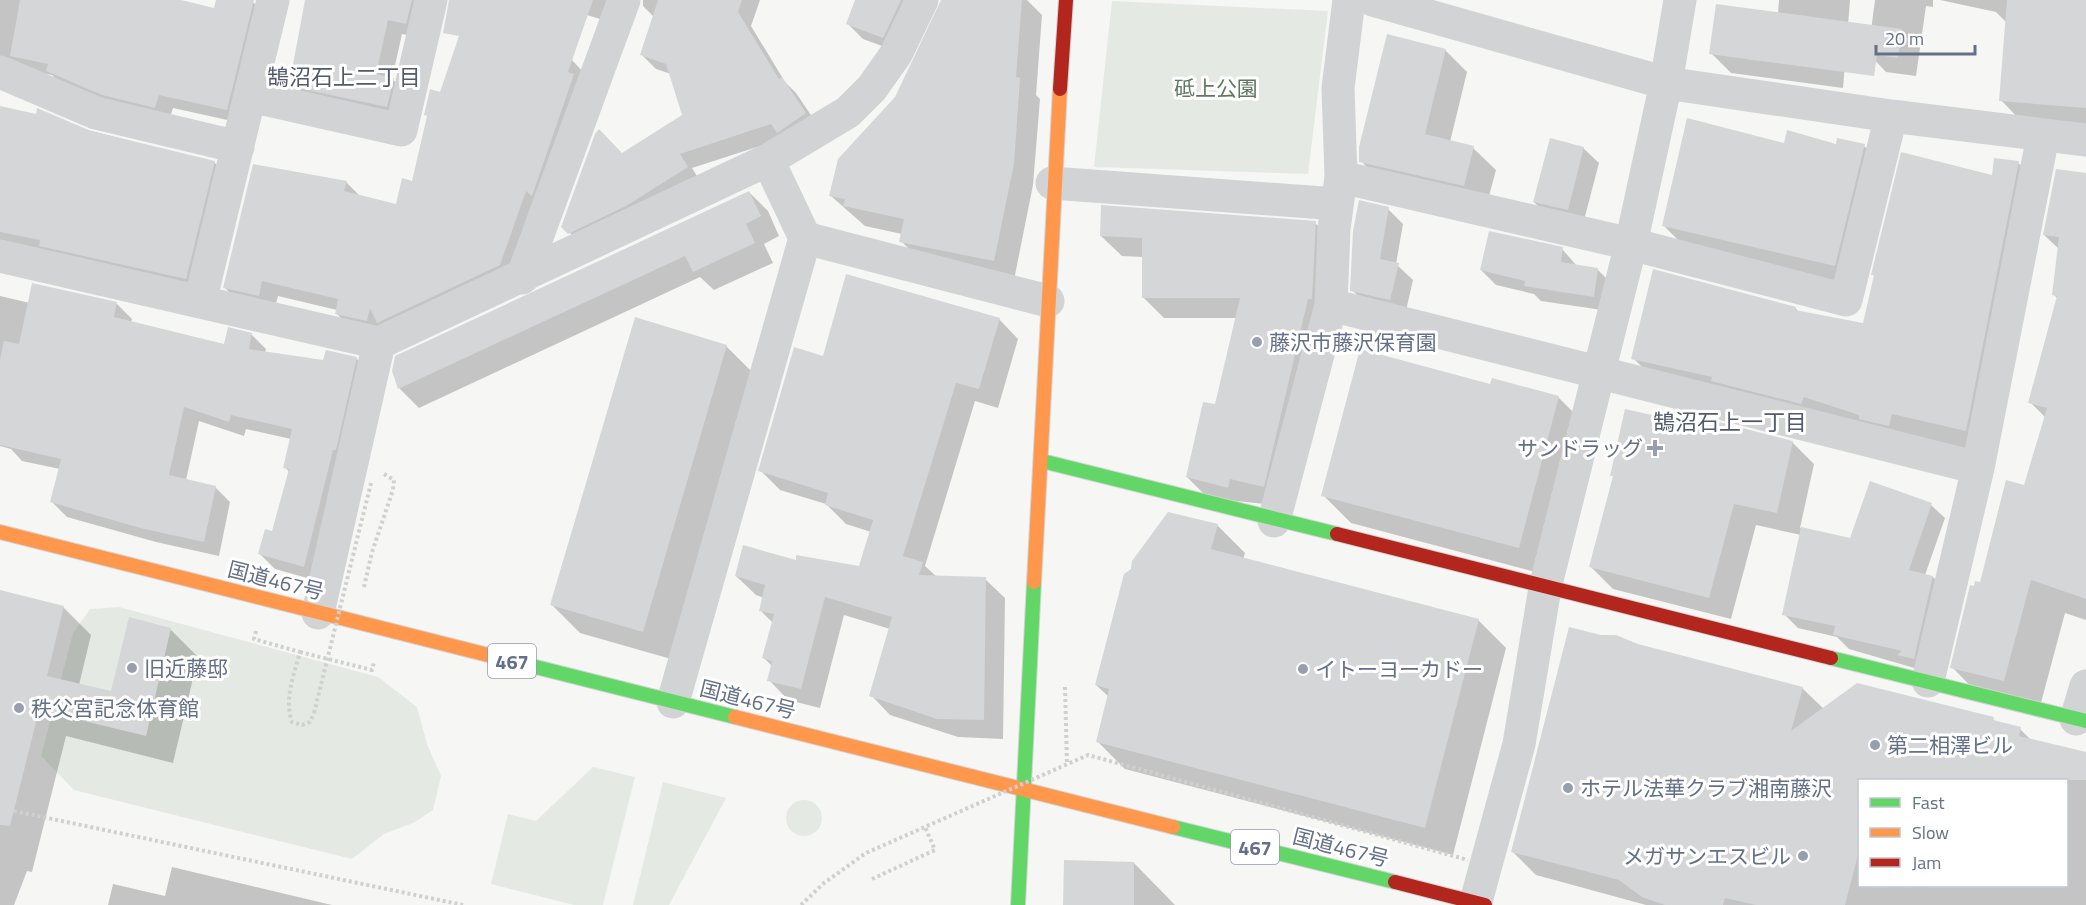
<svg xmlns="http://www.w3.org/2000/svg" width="2086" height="905" viewBox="0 0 2086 905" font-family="'Titillium Web','Noto Sans JP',sans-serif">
<rect width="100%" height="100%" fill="#f6f6f5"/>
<path fill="#e4eae3" d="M1112,1L1328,11L1308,174L1094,167Z
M119,607L378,677L417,707L427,744L441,776L433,810L413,823L384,834L352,859L74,790L41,756L73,633L90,609Z
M593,767L635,777L603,905H574L491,884L508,814L536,821Z
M663,782L726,798L669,905H633Z
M786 818a18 18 0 1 1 36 0a18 18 0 1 1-36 0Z"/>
<path fill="#0003" fill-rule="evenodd" d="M0,0H174L215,10L217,0L253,2L267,16L241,123L173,108L169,121L62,85L52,75L5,67L0,75Z
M306,0H434L421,38L402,34L392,79L408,94L401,120L306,100L291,85Z
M469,0H554L572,60L587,76L515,281L394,338L352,329L336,313L337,310L278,296L274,311L240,303L224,287L346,182L360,196L397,206L413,182L437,118Z
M574,0H625L613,23L587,15Z
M643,0H760L751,26L785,82L796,93L819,127L692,168L700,181L583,246L563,226L622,155L684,116L671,74L656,69L642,55L654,17L643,6Z
M857,0H924L898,52L863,39L848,24Z
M942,0H1027L1042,15L1036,95L1040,99L1033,185L1014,280L921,261L901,241L902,234L865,226L831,196L897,98Z
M1779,0H1850L1843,88L1731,73L1711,53L1778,14Z
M1875,0H1933V7L1926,6L1916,76L1886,72L1868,53Z
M1940,0H2086V124L2019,119L2001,100L2007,23L1996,12Z
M1445,50L1467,72L1450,142L1473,148L1496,170L1486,207L1383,184L1361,161Z
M0,108L214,162L228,176L200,293L0,243Z
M1785,145L1864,146L1886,167L1856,287L1685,247L1664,226Z
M1583,148L1599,163L1583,224L1549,217L1534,202Z
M2018,163L2045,189L1993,457L1660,385L1633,358L1795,308L1799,312L1864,325L1876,277L1873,274Z
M2086,175V620L2065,613L2038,714L1986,702L1952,667L1975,588L1982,584L2025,487L2046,418L2030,402L2058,299L2053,294L2059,249L2044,235Z
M749,192L768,211L779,236L764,244L773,263L714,290L700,277L419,408L400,389L393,371Z
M1388,209L1403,224L1396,264L1413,280L1405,315L1367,305L1352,290Z
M1315,223L1336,243L1284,506L1208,498L1187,477L1216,406L1237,318H1164L1143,297V257L1122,256L1101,236Z
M1562,249L1577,266L1597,269L1612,284L1609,311L1541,301L1534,294L1496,285L1481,270Z
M0,296L30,303L117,304L132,319L131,322L226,345L251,334L266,349L265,353L324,362L356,358L371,373L318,581L275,569L260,554L273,532L289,472L285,467L291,439L246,429L244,436L199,421L186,480L215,487L230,502L219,556L156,542L67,517L52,502L60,469L22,461L11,449L0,446Z
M999,319L1018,339L998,408L975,401L925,566L937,577L985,579L1005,598L1003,739L958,737L890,715L871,695L890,629L844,615L820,708L788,700L769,680L772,666L764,658L773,623L760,610L764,598L756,595L736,576L797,562L860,568L871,532L846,524L826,504L780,490L760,470L824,358Z
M726,346L754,374L671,659L580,633L552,605Z
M1491,386L1558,397L1586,425L1547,575L1351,523L1323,495Z
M1698,427L1792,442L1814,464L1800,528L1851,539L1931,505L1945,518L1925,575L1933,577L1946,591L1928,672L1849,649L1837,637L1798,628L1784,614L1801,535L1756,525L1731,619L1613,589L1591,567L1614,477L1612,475Z
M1217,525L1245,553L1243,559L1478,620L1506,648L1453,855L1125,769L1097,741L1109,697L1096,685Z
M0,591L63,607L91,635L79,685L112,693L170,629L198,657L173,763L66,736L32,872L27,871L14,905H0Z
M1638,645L1802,688L1824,709L1993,719L1997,723L2020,729L2032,741L2086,753V905H1646L1536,875L1513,852ZM1860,780H2066V886H1860Z
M1134,863L1175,905H1064Z
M172,867L332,905H108L113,884L165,896Z"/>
<path fill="#d5d6d7" d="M20,0H181L214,8L216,0H254L227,110L159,95L155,108L102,95L46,71L48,64L10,56Z
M305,0H412L406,24L388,20L376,74L394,78L387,107L289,86Z
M449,0H593L568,72L574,74L532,196L526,191L500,265L377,323L370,308L367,321L335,314L338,299L262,281L259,296L223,288L253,164L347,181L344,191L396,204L402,178L412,181L427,116L424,115L430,89L440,92L459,36L443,33Z
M658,0H742L738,12L779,79L782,77L806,113L777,133L771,124L680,154L688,167L626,206L568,234L561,227L595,134L599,129L622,153L682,115L666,64L640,55Z
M855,0H901L883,38L846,24Z
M941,0H1022L1016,77L1020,78L1014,164L994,261L899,242L904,219L843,206L845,199L829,196L838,159L895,97Z
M2007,0H2086V108L1999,101Z
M1716,4L1902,29L1898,58L1877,55L1874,76L1709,54Z
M1387,34L1446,49L1425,134L1474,146L1464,186L1359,162V147Z
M0,106L36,114L37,108L91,131L215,161L186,279L39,246L40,240L0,232Z
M1687,118L1784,143L1787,130L1836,144L1837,138L1865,144L1835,266L1662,226Z
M1550,138L1584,147L1568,210L1533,202Z
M1901,152L1992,175L1994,158L2019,161L1966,431L1892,414L1889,426L1859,419V415L1804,397L1801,404L1711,381L1712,377L1631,359L1653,269L1796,307L1795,310L1863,323L1874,275H1871Z
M2056,169L2086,173V599L2031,580L2004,681L1950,668L1970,585L1974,586L1975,581L1980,582L2006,480L2024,485L2047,408L2028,403L2057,296L2052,295L2059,237L2043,235Z
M749,191L761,216L746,224L755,243L693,272L685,256L398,389L392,371L395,356Z
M1359,200L1389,207L1380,259L1399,263L1390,300L1350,291L1353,231Z
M1101,205L1316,221L1312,299H1308L1264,487L1230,479L1228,488L1186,477L1203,402L1215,404L1240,298H1142V238L1100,236Z
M1489,231L1563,247L1561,262L1598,268L1594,297L1524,286L1525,281L1480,270Z
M846,274L1000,318L979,389L956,383L903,556L923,562L919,575L986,577L984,720L937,719L869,696L892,617L825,597L801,689L767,681L772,661L762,658L774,614L759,611L765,585L735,576L743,545L796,560V555L859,566L873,520L825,505L828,493L758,471L794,347L823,356Z
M32,283L117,302L114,317L224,344L228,327L252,333L249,349L323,360L326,350L357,357L336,450H333L304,567L258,554L265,529L272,531L289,469L283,468L292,429L231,415L229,422L184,407L169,475L216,486L204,542L140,528L50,502L61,459L0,445V360L4,341L19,344Z
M635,317L727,345L643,632L550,605Z
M1360,349L1490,384L1492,378L1559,396L1519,548L1321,496Z
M1625,409L1697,425L1700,417L1793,441L1777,513L1734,504L1709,598L1589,567L1613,476H1610Z
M1870,481L1932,503L1909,570L1933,576L1914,659L1897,655L1902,651L1833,635L1835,626L1782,615L1801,527L1850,538Z
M1168,512L1218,524L1211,549L1479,619L1425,828L1096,742L1109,689L1095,685L1124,574L1131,569L1132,561Z
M0,590L64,606L47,676L111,691L129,617L171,628L146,736L39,710L10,826L0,825Z
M1569,627L1601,635H1616L1638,644L1803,687L1791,731L1857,683L1994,717L1993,720L2021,727L2019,736L2086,752V780H1860V847L1845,905H1756L1725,898L1723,905H1665L1642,897L1619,880L1511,852Z
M1064,860L1134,862V905H1063Z"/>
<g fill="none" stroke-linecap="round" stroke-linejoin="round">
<g stroke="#d2d4d5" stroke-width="16">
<path id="fast" d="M1042,461L1337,534
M1831,658L2086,721
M508,660L735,717
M1173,827L1395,882
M1018,905L1034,582"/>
</g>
<g stroke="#d2d4d5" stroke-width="16">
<path id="slow" d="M0,532L508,660
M1034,582L1060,89
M735,717L1173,827"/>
</g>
<g stroke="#d2d4d5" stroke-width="16">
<path id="jam" d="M1060,89L1066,0
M1337,534L1831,658
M1395,882L1485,905"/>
</g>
<path stroke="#d0d0d0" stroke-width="4" stroke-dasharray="3 3" stroke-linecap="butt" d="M364,587L372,552L393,490L394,480L384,474
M256,631L254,639L300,652C294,675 284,698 292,722L302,725L310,722L314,713
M300,652L372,670L374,662
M1065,687L1067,764
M14,811L463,905
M872,879L935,850L925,827"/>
<path stroke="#d2d3d4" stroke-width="33" d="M1373,0L1666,83L1891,116L2086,140
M0,72L96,113L238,147
M250,96L401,130L431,0
M1341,177L1631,244L1846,300L1891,116
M1052,183L1337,204
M805,238L1048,301
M0,256L379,343L768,160L848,112L872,88L896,54L922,0
M522,278L624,0
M200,302L273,0
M1331,305L1978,468
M1274,521L1331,305L1334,229L1341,177L1338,88L1349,0
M318,613L379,343
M1928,681L1978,468L2043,136
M673,702L805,238L768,160
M2076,719L2086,686
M1475,905L1519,744L1545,588L1631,244L1666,83L1680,0"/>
<use href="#fast" stroke="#63d668" stroke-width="14"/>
<use href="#slow" stroke="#ff974d" stroke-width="14"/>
<use href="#jam" stroke="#b3261e" stroke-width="14"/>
<path stroke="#d0d0d0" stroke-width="4" stroke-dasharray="3 3" stroke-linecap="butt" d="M314,713L371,483
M801,905L824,883L866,853L1088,755L1468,860"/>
</g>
<g fill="#979fae" stroke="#fff" stroke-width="2">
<circle cx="1257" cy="342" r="6"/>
<path d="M1652 439h6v6h6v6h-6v6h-6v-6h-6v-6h6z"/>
<circle cx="132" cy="668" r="6"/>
<circle cx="1303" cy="669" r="6"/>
<circle cx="19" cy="708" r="6"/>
<circle cx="1875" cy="745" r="6"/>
<circle cx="1568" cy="788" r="6"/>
<circle cx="1803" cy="856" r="6"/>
</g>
<g text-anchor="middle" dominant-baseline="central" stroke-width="6" stroke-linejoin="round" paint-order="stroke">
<g fill="#fff" stroke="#929bab" stroke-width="1.5">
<rect x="488" y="644" width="48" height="34" rx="4.5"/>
<rect x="1231" y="830" width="48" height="34" rx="4.5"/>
</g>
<g font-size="20" font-weight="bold" fill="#647087">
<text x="512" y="661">467</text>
<text x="1255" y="847">467</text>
</g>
<g font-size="21" fill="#5f7960" stroke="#fff">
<text x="1216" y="88">砥上公園</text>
</g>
<g font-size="21" fill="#647087" stroke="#fff" text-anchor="start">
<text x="1269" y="342">藤沢市藤沢保育園</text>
<text x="1643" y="448" text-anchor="end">サンドラッグ</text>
<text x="144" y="668">旧近藤邸</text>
<text x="1315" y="669">イトーヨーカドー</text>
<text x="31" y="708">秩父宮記念体育館</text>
<text x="1887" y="745">第二相澤ビル</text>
<text x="1580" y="788">ホテル法華クラブ湘南藤沢</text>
<text x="1791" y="856" text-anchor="end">メガサンエスビル</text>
</g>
<g font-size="21" fill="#647087" stroke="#fff">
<text transform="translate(276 580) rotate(14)">国道467号</text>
<text transform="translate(748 699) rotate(14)">国道467号</text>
<text transform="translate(1341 847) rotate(14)">国道467号</text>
</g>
<g font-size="22" fill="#525b6c" stroke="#fff">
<text x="344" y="77">鵠沼石上二丁目</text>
<text x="1730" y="422">鵠沼石上一丁目</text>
</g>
</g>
<rect x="1858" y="779" width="210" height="108" fill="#ffffff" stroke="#c1c6cf" stroke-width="1.5"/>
<rect x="1870" y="798" width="30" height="9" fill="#63d668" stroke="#c1c6cf" stroke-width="1.5"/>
<text x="1912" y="809" font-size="18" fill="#647087">Fast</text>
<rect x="1870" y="828" width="30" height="9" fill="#ff974d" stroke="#c1c6cf" stroke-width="1.5"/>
<text x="1912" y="839" font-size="18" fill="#647087">Slow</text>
<rect x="1870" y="858" width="30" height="9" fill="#b3261e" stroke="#c1c6cf" stroke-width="1.5"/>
<text x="1912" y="869" font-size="18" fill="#647087">Jam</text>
<path d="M1876 45v9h99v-9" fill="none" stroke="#647087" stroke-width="3"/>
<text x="1885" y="45" font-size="18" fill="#647087" stroke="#ffffff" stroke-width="4.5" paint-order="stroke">20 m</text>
</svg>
